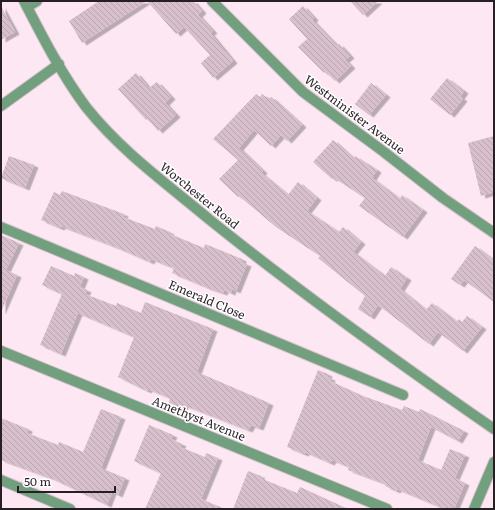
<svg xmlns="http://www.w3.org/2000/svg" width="495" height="510" viewBox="0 0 495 510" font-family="Literata,serif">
<defs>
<pattern id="building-back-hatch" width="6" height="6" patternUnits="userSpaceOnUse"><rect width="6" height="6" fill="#d8bfcc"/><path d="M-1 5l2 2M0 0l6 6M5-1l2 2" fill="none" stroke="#b9a4af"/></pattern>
<filter id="shadow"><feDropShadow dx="4.5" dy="2.5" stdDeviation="0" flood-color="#0004"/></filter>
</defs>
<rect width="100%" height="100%" fill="#fce7f2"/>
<path fill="url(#building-back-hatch)" filter="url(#shadow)" d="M99,1H147L82,43L69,21Z
M147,1H193L202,11L198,15L213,31L210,33L233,61L213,78L201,63L210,55L184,27L176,34Z
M350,1H378L363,15Z
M1,6L15,32L1,40Z
M303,6L314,18L312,20L337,46L339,44L350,56L345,60L351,66L335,81L325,71L324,73L298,47L307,39L289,19Z
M136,73L149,88L157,82L171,97L165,103L176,115L158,131L148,119L146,120L118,89Z
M447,78L464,91L460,97L463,99L450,115L430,99Z
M371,83L386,95L369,115L355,104Z
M256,94L260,97L262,94L268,99L271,97L302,125L287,141L281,135L271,146L254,130L239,148L263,171L261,173L288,195L298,182L317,198L307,211L339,232L343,227L361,242L353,252L385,276L391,267L407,278L400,289L426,310L432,303L457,322L459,319L462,322L467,316L482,327L463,351L438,332L429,344L378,305L370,317L358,309L365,296L318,258L320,256L276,227L239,196L238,197L219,179L238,160L213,139Z
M494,136V192L481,196L468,143Z
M333,140L354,159L355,156L377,170L372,178L400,199L402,195L423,210L403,237L359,206L365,198L334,178L332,179L313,162Z
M9,156L34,165L25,188L1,178Z
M62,191L124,214L123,217L155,229L156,226L170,232V234L204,248L205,244L242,259L241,262L247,264L236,291L232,289L231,293L224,290L223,293L208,288L172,273L174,268L151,259L150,262L118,248L61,226L60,228L41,220L54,192L60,195Z
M1,235L19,243L6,270L17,275L1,312Z
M475,246L494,260V302L464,280L460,285L451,279Z
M51,266L74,276L75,273L84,277L80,287L87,290L85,294L116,306L117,303L141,313L145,302L213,329L197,372L269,403L259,428L251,425L248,430L184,405L183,408L169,403L170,398L148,389L147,391L118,377L134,337L78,313L61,354L40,345L62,294L42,285Z
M318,370L328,374L327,377L331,378L330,381L363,396L402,410L404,406L419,412L420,409L464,431L458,441L431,427L418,460L441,470L450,449L465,455L455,478L465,483L454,509H445L397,489L396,491L385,486L386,484L348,470L349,467L332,460L330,463L305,452L304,454L287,447Z
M101,409L121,417L101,468L125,478L118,495L112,492L107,505L51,478L1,460V418L28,429L27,433L58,445L59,442L83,452Z
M149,425L173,435L171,439L182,444L180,447L205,457L206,453L218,458L201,499L225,509H145L161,473L134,461Z
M248,471L261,476L260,478L297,493L300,487L348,509H233Z"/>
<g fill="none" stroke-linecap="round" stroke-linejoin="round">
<g stroke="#d6c3cd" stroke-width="12">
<path id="minor" d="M24,1C42,36 62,75 86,107C121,151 167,184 210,220C302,294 397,362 494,429
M212,1L303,92L384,152L443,198L494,233
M27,7L37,1
M1,106L59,64
M1,227L403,395
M1,351L387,509
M1,480L70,509
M474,509L494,462"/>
</g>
<use href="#minor" stroke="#72a07e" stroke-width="10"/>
</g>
<g text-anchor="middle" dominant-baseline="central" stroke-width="3" stroke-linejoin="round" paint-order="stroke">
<g font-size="12" fill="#281f24" stroke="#fff">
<text transform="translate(355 114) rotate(37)">Westminister Avenue</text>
<text transform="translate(200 195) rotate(39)">Worchester Road</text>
<text transform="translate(207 299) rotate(23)">Emerald Close</text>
<text transform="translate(199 418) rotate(22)">Amethyst Avenue</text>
</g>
</g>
<rect width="495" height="510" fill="none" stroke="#281f24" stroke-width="4"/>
<path d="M18 486v6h97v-6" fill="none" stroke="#281f24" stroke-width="2"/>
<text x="24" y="486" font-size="12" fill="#281f24" stroke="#ffffff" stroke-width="3" paint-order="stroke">50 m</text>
</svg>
